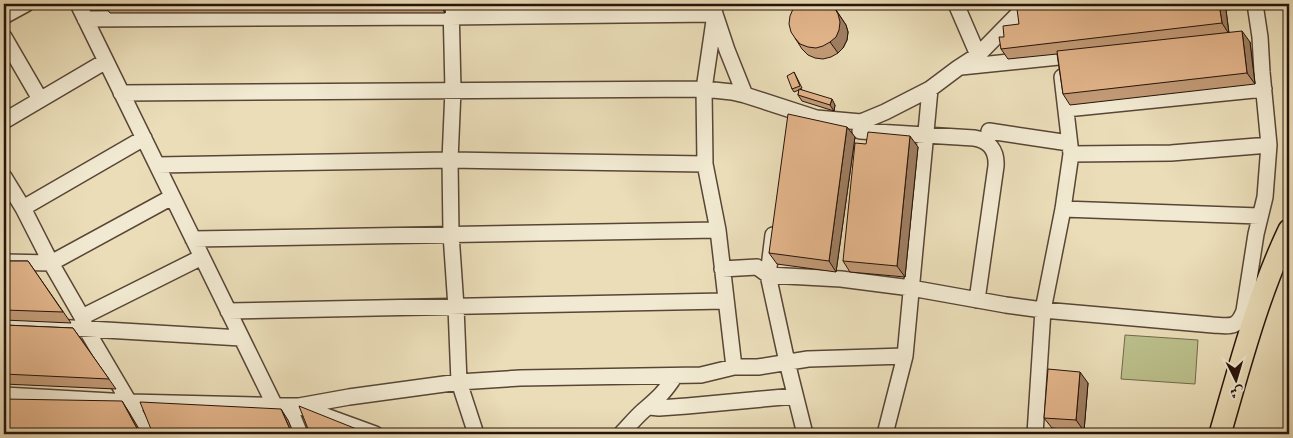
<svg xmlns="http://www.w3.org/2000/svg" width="1293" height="438" viewBox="0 0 1293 438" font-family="'IM FELL Double Pica',Amiri,serif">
<rect width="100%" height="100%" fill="#eaddb8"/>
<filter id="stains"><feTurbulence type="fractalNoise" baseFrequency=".004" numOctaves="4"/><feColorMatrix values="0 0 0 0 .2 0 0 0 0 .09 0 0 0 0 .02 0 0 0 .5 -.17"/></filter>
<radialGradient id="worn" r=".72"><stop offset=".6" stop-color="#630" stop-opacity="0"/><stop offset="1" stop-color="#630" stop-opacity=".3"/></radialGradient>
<path fill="#bbc08c" stroke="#716a4b" d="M1125,335L1198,340L1195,384L1121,379Z"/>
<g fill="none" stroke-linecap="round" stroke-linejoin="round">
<g stroke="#584636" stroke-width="18">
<path id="minor" d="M78,4L275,406
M451,4L453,90L450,160L451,234L456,307L459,382L476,434
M713,4L715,14L704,89L705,164L718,230L734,367
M956,4L978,55
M4,16L26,4
M85,19L450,17L715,14L727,50L745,95
M4,37L40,99
M961,67L1078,55
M121,93L704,89L732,92L745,95L816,118L861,122L885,112L930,89L958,68L978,55L1028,4
M1066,109L1264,89
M4,121L106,61
M860,131L974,138C989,140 997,151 996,166L977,300
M989,131L1069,143
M1071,154L1171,153L1269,145
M157,165L450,160L705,164
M4,177L23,208L51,263L82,317L86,329L129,402L147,434
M23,208L144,138
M1063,209L1259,216
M773,235L768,275L787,362L805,434
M193,239L718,230
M4,262L51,263L172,197
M722,269L757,267L768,275L841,279L911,288L1006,305L1043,310L1213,325C1230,326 1237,329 1244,311L1256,234L1265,197L1269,145L1262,72L1260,37L1255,4
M228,311L725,301
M82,317L202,257
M4,324L241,338
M4,395L129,402L299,406L349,397L459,382L520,378L701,375L734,367H758L808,359L905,356
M289,407L300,434
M301,407L375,434
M649,407L659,408L687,406L795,396
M621,434C628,427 635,418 643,411C658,398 664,393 675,376
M885,434L905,356L930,89
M1035,434L1043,310L1063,209L1071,154L1062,77"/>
</g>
<g stroke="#27130a" stroke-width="24">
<path id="highway" d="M1220,434C1240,365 1258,295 1289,230"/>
</g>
<use href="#minor" stroke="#f1e9d1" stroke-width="15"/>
<use href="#highway" stroke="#eaddb8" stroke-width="21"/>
</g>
<path fill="#c29b77" stroke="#27130a" d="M103,4H445V13H110Z
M1031,4H1249V8L1226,10L1229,33L1250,42L1255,84L1070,105L1063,94L1057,54L1008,59L1001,49L1004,37L1019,24L1032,7Z
M834,7L846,25L848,32L847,40L843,48L838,53L831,57L823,59L815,58L808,55L802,49L795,38Z
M794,72L802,88L800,89L835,105L834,111L802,101L798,95L799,90L794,92L792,89Z
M855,137L836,272L777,264L769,253Z
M918,147L905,277L850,272L843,261Z
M4,261H28L71,323L4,320Z
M4,325L73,328L116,389L4,384Z
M1088,383L1084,431L1052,428L1044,418Z"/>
<path fill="#9e7e61" stroke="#27130a" d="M439,4H445V13Z
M1219,4H1222L1226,10L1229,34L1222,23Z
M834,7L846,25L848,32L847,40L843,48L838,53L830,42Z
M1242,31L1250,42L1255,84L1247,73Z
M832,99L835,105L834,111L830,105Z
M847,127L855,137L836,272L829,261Z
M910,136L918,147L905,277L897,266Z
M1080,372L1088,383L1084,431L1076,420Z
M122,401L129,412L142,434H140Z
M281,409L288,420L294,434H292Z"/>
<path fill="#e2b48a" stroke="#27130a" d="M798,4H831L834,7L838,14L840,22L839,30L836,37L830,42L823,46L816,48L808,47L800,44L795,38L791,32L789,24L790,16L793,9Z
M1031,4H1219L1222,23L1001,49L999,37H1004L1003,26L1019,24L1017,9L1032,7Z
M1242,31L1247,73L1063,94L1057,51Z
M794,72L800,86L792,89L787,76Z
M799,89L832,99L830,105L798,95Z
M788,114L847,127L829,261L769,253Z
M868,132L910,136L897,266L843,261L855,143L866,144Z
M4,261H28L63,312L4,310Z
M4,325L73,328L109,379L4,374Z
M1048,369L1080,372L1076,420L1044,418Z
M4,399L122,401L140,434H4Z
M140,402L281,409L292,434H153Z
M299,406L369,434H310Z"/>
<rect width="1293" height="438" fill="none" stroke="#eaddb8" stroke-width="20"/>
<rect x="5" y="5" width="1283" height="428" fill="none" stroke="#27130a" stroke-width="2.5"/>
<rect x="10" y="10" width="1273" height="418" fill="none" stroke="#27130a"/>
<g transform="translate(1236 380) rotate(175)" stroke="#f1e9d1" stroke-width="4" paint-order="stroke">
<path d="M0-4L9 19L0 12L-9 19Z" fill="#27130a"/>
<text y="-8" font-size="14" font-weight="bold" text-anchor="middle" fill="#27130a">ش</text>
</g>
<rect width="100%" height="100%" filter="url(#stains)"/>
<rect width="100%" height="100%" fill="url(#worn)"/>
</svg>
